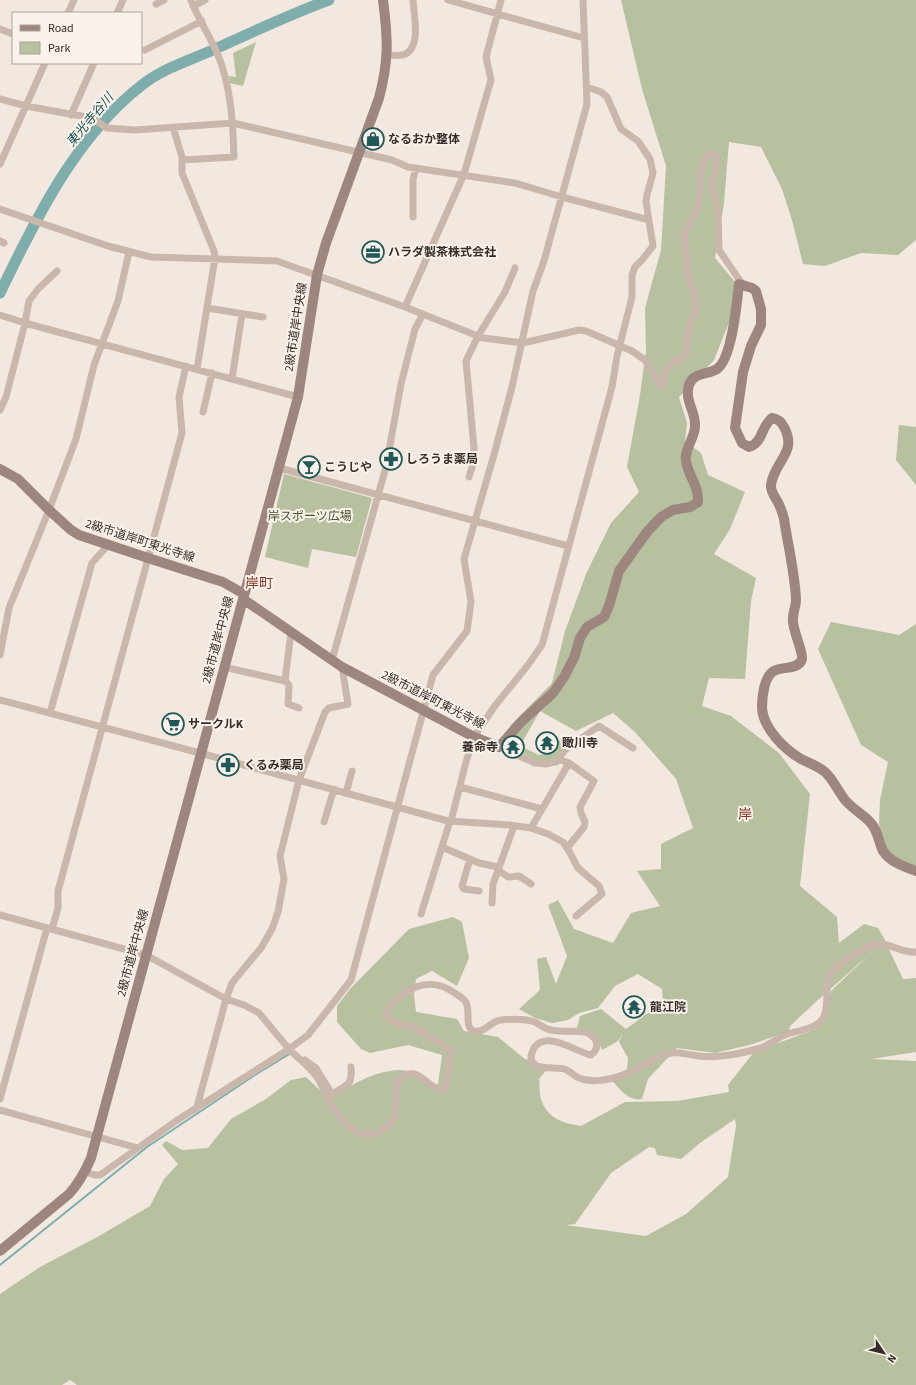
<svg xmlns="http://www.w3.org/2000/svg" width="916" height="1385" viewBox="0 0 916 1385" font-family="'Source Sans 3','Noto Sans JP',sans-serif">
<rect width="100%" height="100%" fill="#f2e8df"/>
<path fill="#b7c09f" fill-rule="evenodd" d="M621,0H916V240L898,255L861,253L825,266L803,264L792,220L782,189L761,147L729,142L724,203L715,258L736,283L730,320L714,360L679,397L687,423L685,441L701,453L708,475L745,492L730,529L714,554L756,578L751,601L745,679L709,678L702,706L731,716L779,753L810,794L800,886L837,917L839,943L864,924L878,928L885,940V941L903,979L916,978V1052L871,1059L916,1061V1385H77L70,1380L62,1385H0V1294L40,1267L99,1236L150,1206L164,1179L178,1164L162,1145L166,1141L182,1150L208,1148L231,1119L266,1099L291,1080L306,1077L329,1099C351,1085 373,1071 400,1070C407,1070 415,1073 422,1074L427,1085L438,1084L442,1055L408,1045L370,1053L361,1049L337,1022V1006L350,989L409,929L453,917L462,922L469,958L457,986L432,971L416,979L414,995L416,1012L457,1019L464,1031L498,1037L525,1059L549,1067L539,1079C540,1085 539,1093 541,1099C547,1118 562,1123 581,1126L625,1102L677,1101L729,1092L728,1085L754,1052L816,1029L826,1019L831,991L870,954L818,1000L790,1026L789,1031L753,1044L715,1053L677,1048L648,1079L642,1099C628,1102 619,1088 610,1078L627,1069L628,1058L619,1042L623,1034L618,1041L602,1050L598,1038L577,1028L580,1016L601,1009L626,1029L663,1002L662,989L638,974L615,986L598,1008L579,1013L568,1020L552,1023L535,1018L519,1009L540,990L537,959L546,957L556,984L567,956L548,905L558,900L574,929L613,943L631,913L660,906L637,871L661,869V844L693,828L676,779L635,732L613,713L576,731L540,711L520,746L539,755L551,753L559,740L565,748L554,760L539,762L519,751L510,726L552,683L565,631L586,574L611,523L639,492L627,467L640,395L646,351L645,308L661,250L666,166L642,89ZM735,1119L736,1126L728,1177L686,1214L646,1236L566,1225L575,1224L611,1173L649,1147L655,1148L657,1155L681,1159L700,1143Z
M256,42L243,86L230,83L229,76L236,77L233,53Z
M899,425L916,427V485L896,460Z
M284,474L372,498L356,557L312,549L308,568L265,557Z
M831,622L899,635L916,624V872L908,871L884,847L879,824L880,800L888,762L861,745L818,649Z"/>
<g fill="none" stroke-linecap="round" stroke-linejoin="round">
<path stroke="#7fadac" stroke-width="2" d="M0,1265L147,1147L255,1075L291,1053"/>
<path stroke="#7fadac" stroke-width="11" d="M0,293C35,220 76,136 142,85C163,68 191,60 215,49C253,32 290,14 329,0"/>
<path stroke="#c9b7ab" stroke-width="7" d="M448,0L584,38
M156,4L164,0
M193,6L205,0
M68,13L74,0
M117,13L123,0
M0,29L13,34
M145,50L202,21
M387,55C392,55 398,56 403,55C422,49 414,15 413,0
M0,99L26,106L92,118L107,128L135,130L233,123L392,160L408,167L515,183L562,197L649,220
M71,115L94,63
M173,127L182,157V173L214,251L215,258L197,369
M182,160L234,157C233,123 231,87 218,55C210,36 198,19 191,0
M0,164L45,63
M0,209L108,246L151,257L277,261L405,307L483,338L523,343L579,330L586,331L632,351L645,360L660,385L662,386C666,367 666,365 684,357L686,352L690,323L695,311L696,303L688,276L685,240L683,234C688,226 694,217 697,209C704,191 694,168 709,154L716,156L717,161L712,183L718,212L719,250L743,285
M413,217V180L416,168
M0,241L4,243
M405,307L464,174L491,80L486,57L501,0
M207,308L263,317
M0,315L25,323L298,397
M232,379L242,314
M0,410L6,397L25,323L29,301L38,289L57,271
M203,412L212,373
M279,468L568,546
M469,477L473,464L474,448L466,361L478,336L505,292L515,268
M0,655L9,608L49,510L76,439L94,365L118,301L129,252
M332,660L386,467L401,384L415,329L423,314
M224,667L285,681L291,632
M285,681L289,685L288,704L299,708
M0,700L200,753L448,821L510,825L531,828L548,834L563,842L569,851L578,868L599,886L602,894L576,916
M50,713L92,563L108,545
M499,747L535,763L546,764L561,760L569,763L594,781L580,807L581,813L585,822L584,827L567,848
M556,762L565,750L599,726L633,748
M460,787L542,809
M346,793L352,771
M451,821L466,762L474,737L494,707L528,665L542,645L612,387L617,356L632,297V275L635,267L642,260L653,246L646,202L647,195L653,173L650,159L638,141L621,129L607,97L601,92L587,87
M324,822L334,789
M531,828L569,763
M442,847L479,863L498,867
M470,859L462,886L464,889L479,891
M498,870L508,877L519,876L531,884
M492,903L493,884L514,826
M421,914L450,821
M0,915L146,955L226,999L244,1005L259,1013C270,1026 280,1039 291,1051C299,1059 310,1067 317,1077C323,1086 326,1097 333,1107C350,1134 371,1147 395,1118L397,1080C420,1061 426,1091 445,1090L451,1053L450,1050C440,1044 422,1030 412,1027C400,1023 396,1026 386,1015C388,1005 397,999 405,993C422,981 440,982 456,994C459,996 463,998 465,1001C472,1010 463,1027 474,1031C484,1034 492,1020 501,1020C511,1019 526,1019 535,1022C540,1025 545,1029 551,1030C564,1034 585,1026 595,1039C599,1046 596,1051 591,1055C576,1052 544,1028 533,1050C523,1073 554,1066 564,1069C569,1070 573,1075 577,1077C594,1085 617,1078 633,1071C646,1064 657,1056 671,1053C679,1052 685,1054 692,1055C702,1057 712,1057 722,1056C733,1055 750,1051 761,1048C770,1045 778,1037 787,1034C797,1031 807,1030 816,1025C831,1017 825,994 828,980C829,976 833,970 836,967C842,962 865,948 872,945C888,940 901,954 916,952
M52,929L58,908V891L182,433L179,397L186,366
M305,1060L316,1068L332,1094C346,1085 353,1086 351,1067
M0,1099L47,928
M197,1107L226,999L232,983L261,948L272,929L278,912L284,879L280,856L299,780L325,712L329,708L348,704L342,667
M0,1110L138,1148
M85,1172L95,1175H100L176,1121L289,1049L308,1035L351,980L433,675L467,631L471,602L464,559L495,451L512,387L533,291L544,261L587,104L583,0"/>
<path stroke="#9d867d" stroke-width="10" d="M0,469L18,479L49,510L71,530L79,535L148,558L223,582L244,594
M243,599L342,667L474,737L499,747L522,721L553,693L564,677L574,658L580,638L587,627L604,617L609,606L619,571L647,532L661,517L673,510L690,507L698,502C699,485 688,476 686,461C684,449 695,438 695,426C696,412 684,400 689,385C693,372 708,375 717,369C732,359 737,302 739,284L752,288L756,291L761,309V325L751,346L743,372L735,428L742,443L749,447C763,443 761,426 772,418C778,419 781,421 784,427C798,453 774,461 771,485C770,493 778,500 780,507C782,511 783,515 784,519C788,546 795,573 796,600C796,607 792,614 793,621C793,631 803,651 802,659C800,669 783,667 776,670C764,674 762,697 762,708C763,728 784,749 801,759C809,763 818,766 825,772C834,780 838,792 846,801C853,809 862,814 869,821C878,829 878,841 883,851C890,862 905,867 916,871
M0,1251L69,1194C79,1183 85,1172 91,1158L298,397L317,275L326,243L379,98C389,61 388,38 383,0"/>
</g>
<defs>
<g id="shop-ring" transform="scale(1.15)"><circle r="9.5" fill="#f9f2eb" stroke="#215757" stroke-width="1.5"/><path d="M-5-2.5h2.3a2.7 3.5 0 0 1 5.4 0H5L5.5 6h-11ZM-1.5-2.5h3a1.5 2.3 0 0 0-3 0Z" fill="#215757"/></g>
<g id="office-ring" transform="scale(1.15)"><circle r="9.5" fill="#f9f2eb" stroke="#215757" stroke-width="1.5"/><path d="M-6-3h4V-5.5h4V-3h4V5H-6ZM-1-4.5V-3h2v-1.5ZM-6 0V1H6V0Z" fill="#215757"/></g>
<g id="pharmacy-ring" transform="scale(1.15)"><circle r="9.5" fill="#f9f2eb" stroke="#215757" stroke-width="1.5"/><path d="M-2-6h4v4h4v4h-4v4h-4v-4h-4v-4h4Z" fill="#215757"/></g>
<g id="bar-ring" transform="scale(1.15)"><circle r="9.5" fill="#f9f2eb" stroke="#215757" stroke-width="1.5"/><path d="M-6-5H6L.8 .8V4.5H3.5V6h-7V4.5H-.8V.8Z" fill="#215757"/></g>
<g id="supermarket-ring" transform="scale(1.15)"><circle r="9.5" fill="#f9f2eb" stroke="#215757" stroke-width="1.5"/><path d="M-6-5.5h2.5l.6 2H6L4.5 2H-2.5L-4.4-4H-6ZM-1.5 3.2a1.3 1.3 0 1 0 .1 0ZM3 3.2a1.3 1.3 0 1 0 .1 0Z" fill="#215757"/></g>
<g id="temple-ring" transform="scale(1.15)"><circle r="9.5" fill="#f9f2eb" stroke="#215757" stroke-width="1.5"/><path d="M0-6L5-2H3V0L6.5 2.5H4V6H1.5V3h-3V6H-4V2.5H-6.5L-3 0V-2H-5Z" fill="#215757"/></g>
</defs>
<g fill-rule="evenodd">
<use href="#shop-ring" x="373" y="139"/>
<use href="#office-ring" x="373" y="252"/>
<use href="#pharmacy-ring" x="391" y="459"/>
<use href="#bar-ring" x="309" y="467"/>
<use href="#supermarket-ring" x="173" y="724"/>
<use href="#temple-ring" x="547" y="743"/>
<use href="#temple-ring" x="513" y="747"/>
<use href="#pharmacy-ring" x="228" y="765"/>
<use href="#temple-ring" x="634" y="1007"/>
</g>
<g text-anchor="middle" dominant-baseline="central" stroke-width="4" stroke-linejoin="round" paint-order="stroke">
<g font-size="12" font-weight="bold" fill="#372d2a" stroke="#f9f2eb" text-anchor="start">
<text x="388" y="139">なるおか整体</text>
<text x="388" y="252">ハラダ製茶株式会社</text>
<text x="406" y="459">しろうま薬局</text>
<text x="324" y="467">こうじや</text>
<text x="188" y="724">サークルK</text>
<text x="562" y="743">瞰川寺</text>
<text x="498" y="747" text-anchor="end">養命寺</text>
<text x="244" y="765">くるみ薬局</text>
<text x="650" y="1007">龍江院</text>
</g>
<g font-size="12" fill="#372d2a" stroke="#f9f2eb">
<text transform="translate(296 327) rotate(-81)">2級市道岸中央線</text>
<text transform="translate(140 541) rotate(18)">2級市道岸町東光寺線</text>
<text transform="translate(218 640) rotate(-75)">2級市道岸中央線</text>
<text transform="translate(433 700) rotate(27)">2級市道岸町東光寺線</text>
<text transform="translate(133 953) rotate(-75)">2級市道岸中央線</text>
</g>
<g font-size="12" fill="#49542f" stroke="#f9f2eb">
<text x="310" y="516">岸スポーツ広場</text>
</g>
<g font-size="13" font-style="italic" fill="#215757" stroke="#f9f2eb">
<text transform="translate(90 120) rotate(-50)">東光寺谷川</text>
</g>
<g font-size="14" fill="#823727" stroke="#f9f2eb">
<text x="259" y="584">岸町</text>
<text x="745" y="815">岸</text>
</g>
</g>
<rect x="12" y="12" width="130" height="52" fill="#f9f2eb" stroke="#aba39e"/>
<rect x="20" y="25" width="20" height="6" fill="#9d867d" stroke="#aba39e"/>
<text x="48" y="32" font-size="12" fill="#372d2a">Road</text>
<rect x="20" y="42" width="20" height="12" fill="#b7c09f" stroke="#aba39e"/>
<text x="48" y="52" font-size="12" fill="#372d2a">Park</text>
<g transform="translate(884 1353) rotate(125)" stroke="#f9f2eb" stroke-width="3" paint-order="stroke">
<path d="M0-3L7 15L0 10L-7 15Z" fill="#372d2a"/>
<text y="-6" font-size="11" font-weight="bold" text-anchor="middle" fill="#372d2a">N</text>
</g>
</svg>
